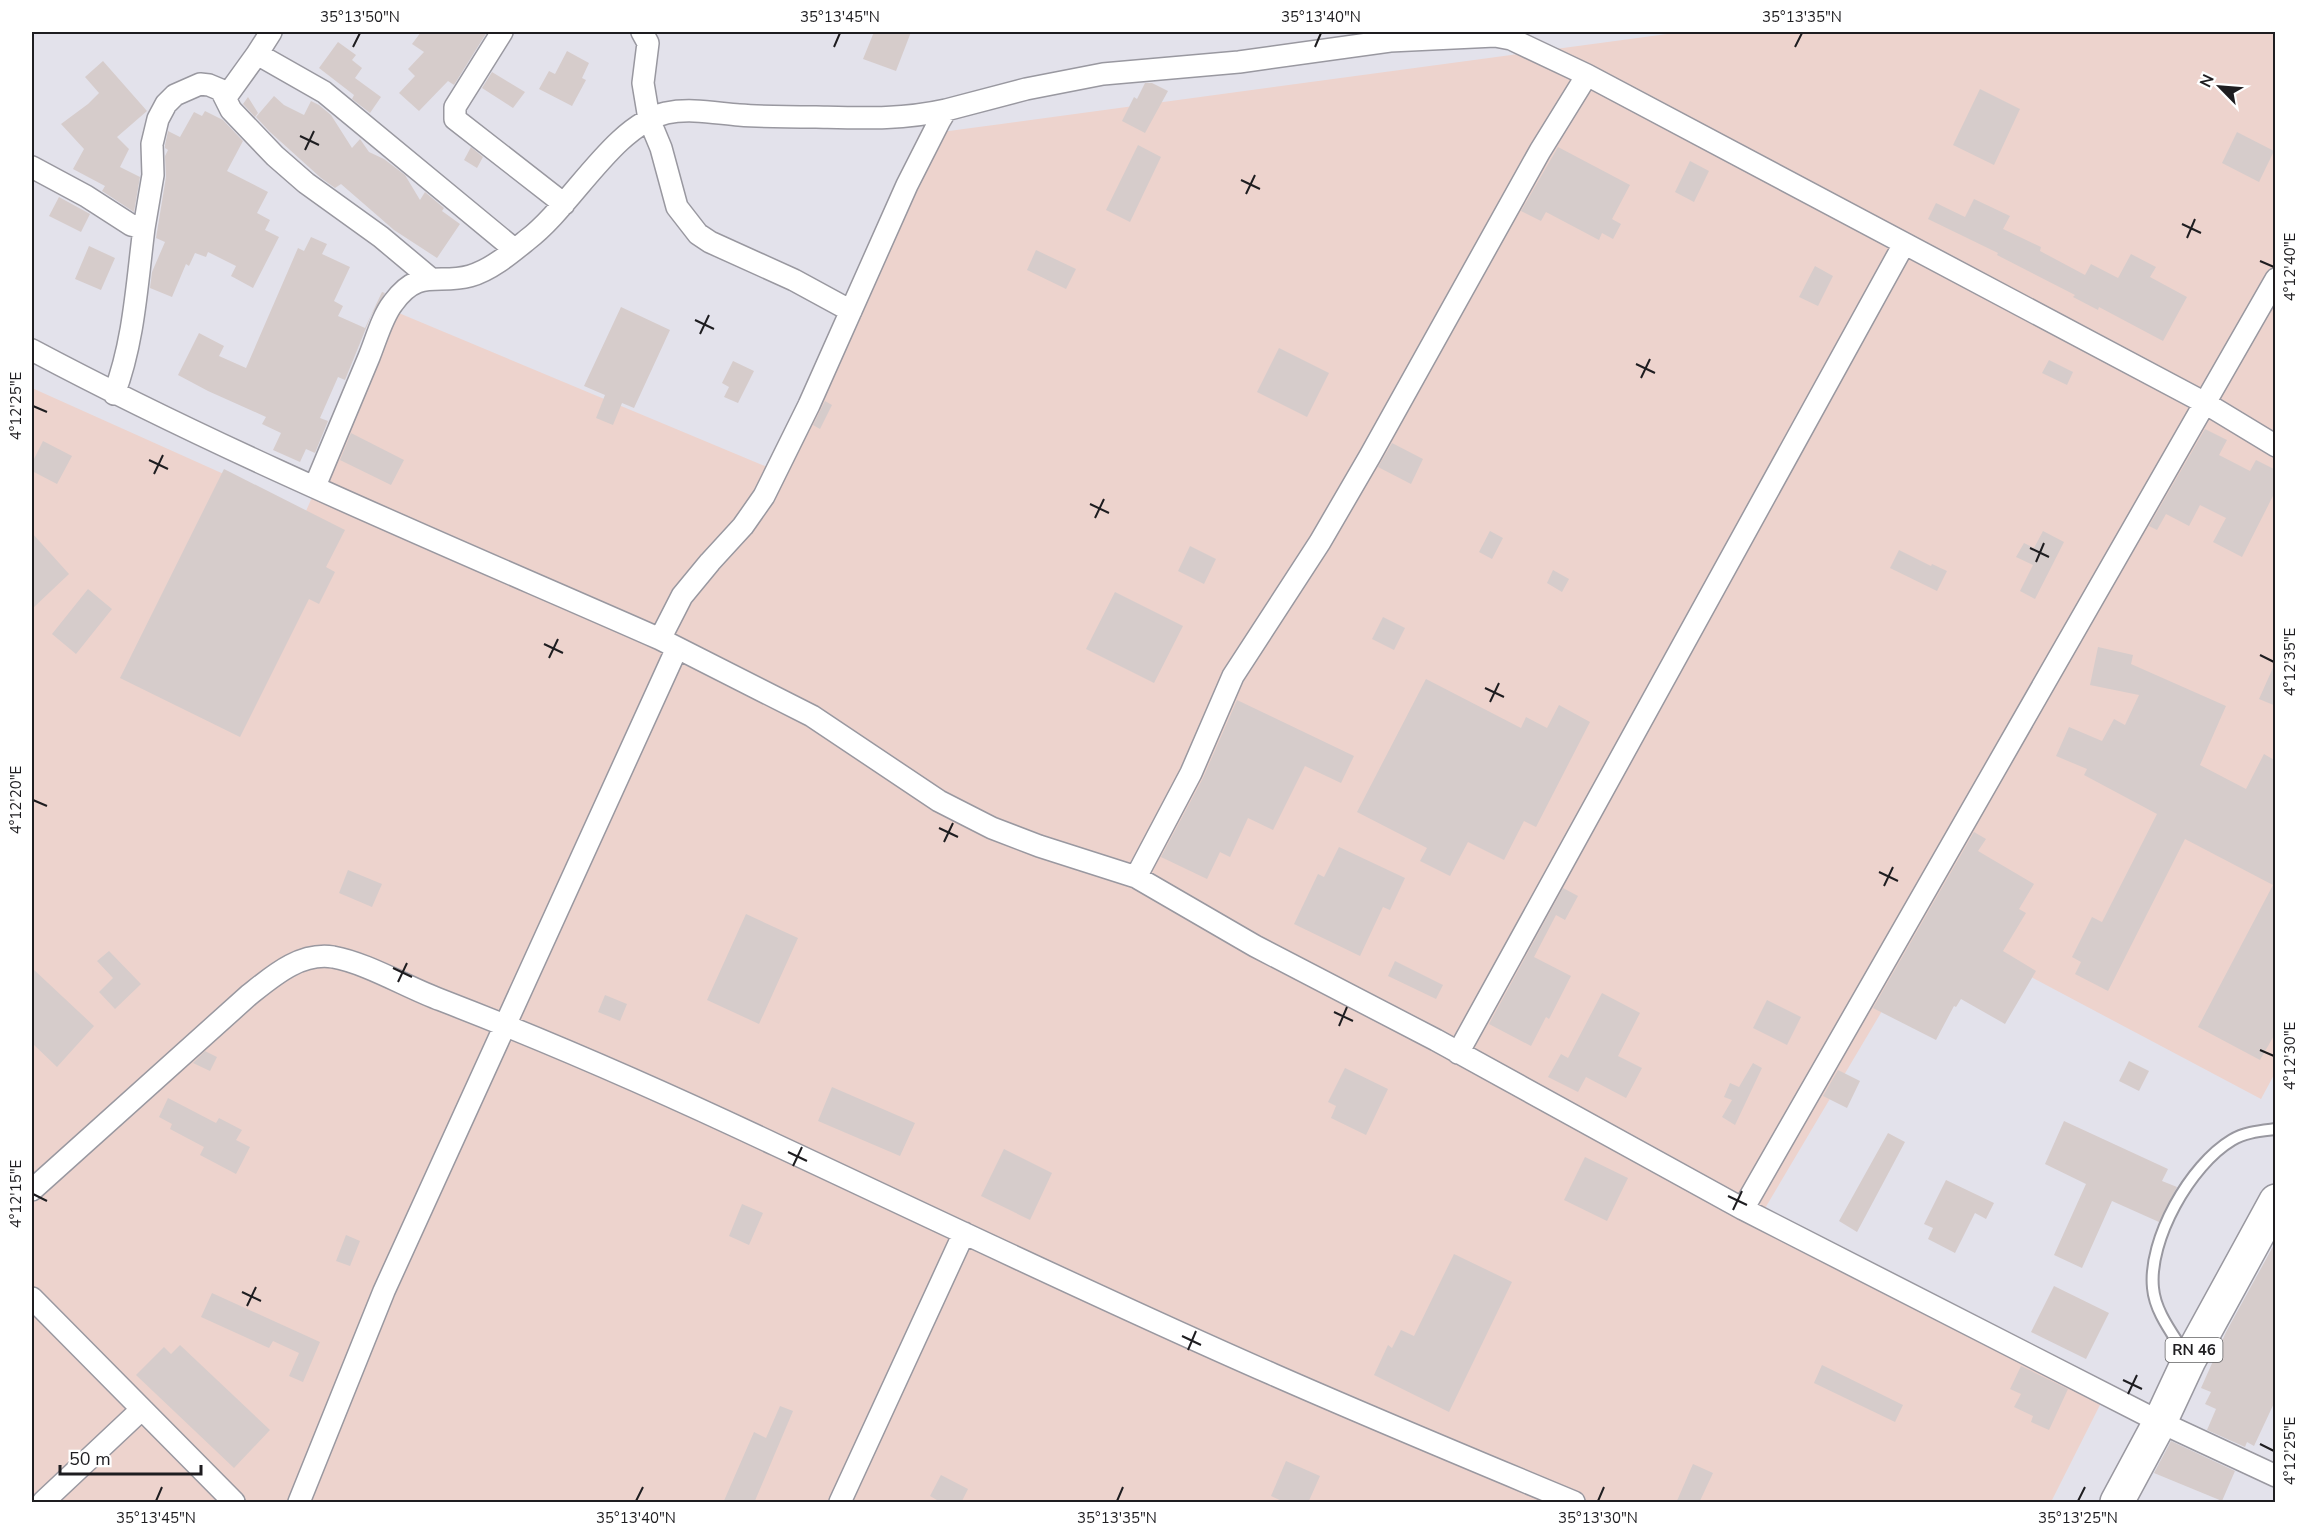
<svg xmlns="http://www.w3.org/2000/svg" width="2307" height="1534" viewBox="0 0 2307 1534" font-family="'Nunito Sans',sans-serif">
<rect width="100%" height="100%" fill="#e3e2eb"/>
<path fill="#edd3cd" d="M1682,32H2275V1073L2261,1099L1933,925L1761,1215L2105,1395L2051,1502H32V388L306,511L394,311L772,469L919,135Z"/>
<path fill="#d6cccb" d="M421,32H487L454,85L448,81L419,111L399,93L415,76L408,69L424,52L412,44Z
M874,32H911L896,71L863,59Z
M338,42L356,55L352,60L362,68L355,78L381,97L370,113L352,99L354,95L319,68Z
M567,51L589,63L582,78L586,80L572,106L539,89L549,71L555,74Z
M103,61L147,111L117,137L129,149L120,167L140,177L134,212L102,191L105,186L73,169L84,149L61,124L88,104L99,93L85,77Z
M492,72L525,92L513,108L482,88Z
M1145,83H1152L1168,91L1145,133L1122,121L1134,97L1137,99Z
M1980,89L2020,109L1994,165L1953,145Z
M274,96L284,105L304,115L311,101L319,105L331,115L352,148L360,139L369,152L384,159L405,175L420,200L425,192L444,208L442,211L460,224L437,258L394,230L341,184L335,188L321,178L270,132L256,117Z
M248,97L258,113L255,117L243,104Z
M205,111L223,120L243,141L227,171L268,192L257,213L270,220L265,230L279,237L253,288L231,276L236,266L208,252L206,257L195,253L189,266L186,264L172,297L150,288L152,272L165,242L156,238L166,177L165,156L168,150L165,148V145L168,131L180,137L194,112L202,116Z
M2237,132L2274,151L2259,182L2222,163Z
M1138,145L1161,157L1130,222L1106,210Z
M471,147L483,157L477,168L464,160Z
M1558,147L1630,185L1612,219L1621,224L1613,239L1602,233L1599,240L1546,212L1541,221L1521,211Z
M1690,161L1709,171L1694,202L1675,192Z
M59,197L90,214L81,232L49,216Z
M1974,199L2010,216L2003,229L2041,247L2040,251L2085,275L2091,264L2118,278L2131,254L2156,267L2150,277L2187,297L2163,341L2099,307L2098,310L2073,297L2075,295L1997,255L1998,253L1928,219L1936,203L1965,217Z
M311,237L327,244L322,254L350,267L334,301L343,306L338,316L365,328L382,292L385,293L371,316L345,380L338,377L320,418L328,421L315,453L306,449L300,462L273,450L281,433L262,424L266,417L208,391L178,375L199,333L224,346L219,356L246,368L298,248L304,251Z
M89,246L115,258L101,290L75,279Z
M1036,250L1076,269L1066,289L1027,270Z
M1815,266L1833,276L1818,306L1799,297Z
M621,307L670,330L634,408L622,403L613,425L596,418L605,395L584,386Z
M1279,348L1329,373L1307,417L1257,392Z
M2049,360L2073,372L2067,385L2042,373Z
M733,361L754,371L738,403L724,397L729,387L722,383Z
M825,401L832,405L820,429L813,425Z
M2205,429L2227,440L2219,455L2250,471L2256,460L2276,470V490L2242,557L2213,542L2226,518L2200,505L2189,526L2166,514L2157,530L2149,526Z
M351,433L404,460L391,485L340,460Z
M43,441L72,456L57,484L32,471V463Z
M1392,443L1423,459L1411,484L1378,467Z
M224,469L345,530L326,567L335,572L319,604L309,599L240,737L120,678Z
M1490,531L1503,538L1492,559L1479,552Z
M2043,531L2064,542L2035,599L2020,591L2033,565L2016,557L2024,543L2034,548Z
M32,533L69,574L32,609Z
M1190,546L1216,559L1204,584L1178,571Z
M1899,550L1931,566L1932,564L1947,571L1937,591L1890,568Z
M1553,570L1569,579L1562,592L1547,583Z
M88,589L112,609L76,654L52,634Z
M1115,592L1183,626L1154,683L1086,649Z
M1383,617L1405,628L1394,650L1372,639Z
M2098,647L2133,655L2131,664L2226,706L2200,765L2246,789L2264,754L2276,761V1032L2260,1060L2198,1027L2273,885L2185,839L2108,991L2075,974L2081,962L2072,957L2092,917L2102,922L2157,814L2084,775L2087,769L2056,756L2069,727L2102,741L2114,719L2125,725L2139,695L2090,685Z
M2276,661V706L2259,699Z
M1426,679L1521,728L1526,717L1547,728L1559,705L1590,722L1536,827L1524,821L1504,860L1468,842L1450,876L1420,861L1427,848L1357,812Z
M1237,700L1354,756L1341,783L1305,766L1273,830L1248,818L1230,857L1220,852L1207,879L1161,857L1203,778Z
M1974,832L1986,839L1978,851L2034,884L2019,909L2026,913L2003,951L2036,971L2005,1024L1961,999L1956,1007L1954,1006L1936,1040L1873,1008Z
M1339,847L1405,878L1390,910L1383,907L1360,956L1294,924L1318,874L1324,877Z
M348,870L382,884L372,907L339,893Z
M1563,888L1578,896L1565,920L1556,915L1534,957L1571,976L1549,1019L1546,1017L1531,1046L1489,1024Z
M746,914L798,938L759,1024L707,1000Z
M109,951L141,984L115,1009L99,992L113,978L97,961Z
M1395,961L1443,985L1436,999L1388,976Z
M32,968L94,1026L57,1067L32,1043Z
M1602,993L1640,1013L1618,1056L1642,1068L1626,1098L1586,1077L1578,1092L1548,1077L1561,1054L1568,1058Z
M605,995L627,1004L620,1021L598,1012Z
M1767,1000L1801,1017L1787,1045L1753,1028Z
M205,1051L217,1057L210,1071L193,1063Z
M2129,1061L2149,1071L2139,1091L2119,1081Z
M1753,1063L1762,1068L1735,1125L1722,1117L1732,1100L1724,1097L1730,1083L1739,1087Z
M1345,1068L1388,1089L1366,1135L1331,1118L1336,1106L1328,1102Z
M1838,1070L1860,1081L1847,1108L1823,1096Z
M832,1087L915,1123L900,1156L818,1121Z
M168,1098L216,1123L219,1118L242,1130L236,1140L250,1147L236,1174L200,1155L204,1147L170,1129L172,1124L159,1117Z
M2064,1121L2168,1169L2162,1181L2177,1187L2159,1222L2112,1201L2082,1268L2054,1255L2086,1184L2045,1164Z
M1888,1133L1905,1142L1857,1232L1839,1221Z
M1004,1149L1052,1173L1030,1220L981,1196Z
M1585,1157L1628,1178L1607,1221L1564,1200Z
M1946,1180L1994,1203L1986,1219L1975,1213L1955,1253L1928,1239L1933,1228L1924,1224Z
M742,1204L763,1213L749,1245L729,1236Z
M346,1235L360,1241L350,1266L336,1261Z
M2276,1241V1399L2254,1446L2247,1442L2245,1447L2207,1430L2216,1409L2205,1404L2211,1392L2201,1388L2226,1332Z
M1454,1254L1512,1282L1449,1412L1374,1375L1388,1345L1392,1348L1401,1330L1414,1336Z
M2054,1286L2109,1313L2086,1359L2031,1332Z
M212,1293L320,1342L303,1382L289,1376L299,1353L273,1341L269,1348L201,1317Z
M180,1345L270,1430L234,1468L136,1375L164,1347L171,1354Z
M1822,1365L1903,1405L1895,1422L1814,1383Z
M2021,1366L2068,1389L2049,1430L2031,1422L2033,1416L2014,1407L2021,1394L2010,1389Z
M780,1406L793,1411L754,1503H723L754,1432L766,1438Z
M2171,1441L2235,1471L2222,1501L2154,1473Z
M1286,1461L1320,1476L1308,1503H1286L1271,1496Z
M1693,1464L1713,1473L1699,1503H1676Z
M941,1475L968,1489L961,1503H942L930,1496Z"/>
<g fill="none" stroke-linecap="round" stroke-linejoin="round">
<g stroke="#9998a0" stroke-width="14">
<path id="lane" d="M2185,1354C2173,1334 2155,1312 2153,1288C2148,1240 2190,1165 2232,1140C2245,1132 2260,1131 2276,1129"/>
</g>
<g stroke="#9998a0" stroke-width="24">
<path id="street" d="M502,32L455,107V119L564,204
M642,32L648,43L643,83L649,119L661,148L677,207L698,234L710,242L794,280L851,311
M257,54L271,32
M226,97L257,54L324,92L514,249
M32,167L86,196L131,225L144,228C137,283 134,342 114,394
M144,228L153,175L152,144L158,119L166,104L175,95L200,84L209,85L221,90L231,110L275,156L306,183L381,237L430,278
M2276,279L1743,1209L2160,1422L2276,1476
M32,350C235,458 449,546 660,639
M315,486C333,443 351,400 369,357C376,340 382,317 393,303C419,267 438,285 470,276C491,270 511,253 527,240C572,206 613,126 666,113C690,108 715,113 739,115C764,117 790,117 816,117C861,118 901,120 946,110
M1136,877L1039,846L992,828L939,801L812,716L660,639L682,596L710,562L743,526L764,496L809,405L907,185L940,120L946,110L1026,89L1103,74L1239,62L1390,41L1495,36L1511,39L1587,75
M1458,1053L1904,244
M32,1190L249,995C273,976 300,952 333,957C367,963 408,988 441,1000C555,1044 666,1093 776,1145C941,1222 1105,1301 1272,1374C1372,1418 1473,1460 1574,1502
M1743,1209L1436,1040L1255,946L1136,877L1191,773L1233,676L1320,542L1370,456L1540,151L1587,75L2205,403L2276,446
M32,1298L234,1502
M43,1502L142,1409
M299,1502L384,1291L677,648
M840,1502L964,1233"/>
</g>
<g stroke="#9998a0" stroke-width="36">
<path id="primary" d="M2117,1502L2160,1422L2189,1360L2276,1201"/>
</g>
<use href="#lane" stroke="#fff" stroke-width="10"/>
<use href="#street" stroke="#fff" stroke-width="21"/>
<use href="#primary" stroke="#fff" stroke-width="33"/>
</g>
<path fill="none" stroke="#1e1d20" stroke-width="2" d="M353,47L360,33M834,47L840,33M1315,47L1321,33M1795,47L1802,33M300,136L319,145M305,150L314,131M1241,180L1260,189M1246,194L1255,175M2182,224L2201,233M2187,238L2195,219M2260,261L2274,267M695,320L714,329M700,334L709,315M1636,364L1655,373M1641,378L1650,359M33,406L47,412M149,460L168,469M154,474L163,455M1090,504L1109,513M1095,518L1104,499M2030,548L2049,557M2036,562L2044,543M544,644L563,653M2260,655L2274,662M549,658L558,639M1485,688L1504,697M1490,702L1499,683M33,800L47,806M939,828L958,837M944,842L953,823M1879,872L1898,881M1884,886L1893,867M393,968L412,977M398,982L407,963M1334,1012L1353,1021M1339,1026L1347,1007M2260,1050L2274,1056M788,1152L807,1161M793,1166L802,1147M33,1194L47,1201M1728,1196L1747,1205M1733,1210L1742,1191M242,1292L261,1301M247,1306L256,1287M1182,1336L1201,1345M1188,1350L1196,1331M2123,1380L2142,1389M2128,1394L2137,1375M2260,1444L2274,1451M156,1501L162,1487M636,1501L643,1487M1117,1501L1123,1487M1598,1501L1604,1487M2078,1501L2085,1487"/>
<g text-anchor="middle" dominant-baseline="central" stroke-width="4.5" stroke-linejoin="round" paint-order="stroke">
<rect fill="#fff" stroke="#626163" stroke-width="1.5" x="2165.5" y="1338" width="57" height="24" rx="4.5"/>
<g font-size="15" font-weight="bold" fill="#1e1d20">
<text x="2194" y="1350">RN 46</text>
</g>
</g>
<rect width="2307" height="1534" fill="none" stroke="#ffffff" stroke-width="66"/>
<g transform="translate(2220 87) rotate(295)" stroke="#ffffff" stroke-width="4.5" paint-order="stroke">
<path d="M0-4.5L10 22L0 15L-10 22Z" fill="#1e1d20"/>
<text y="-9" font-size="16" font-weight="bold" text-anchor="middle" fill="#1e1d20">N</text>
</g>
<path d="M60 1465v9h141v-9" fill="none" stroke="#1e1d20" stroke-width="3"/>
<text x="69" y="1465" font-size="18" fill="#1e1d20" stroke="#ffffff" stroke-width="4.5" paint-order="stroke">50 m</text>
<rect x="33" y="33" width="2241" height="1468" fill="none" stroke="#1e1d20" stroke-width="2"/>
<g font-size="15" text-anchor="middle" fill="#1e1d20">
<text x="360" y="22">35°13'50"N</text>
<text x="840" y="22">35°13'45"N</text>
<text x="1321" y="22">35°13'40"N</text>
<text x="1802" y="22">35°13'35"N</text>
<text transform="translate(2290 267) rotate(-90)" y="5">4°12'40"E</text>
<text transform="translate(16 406) rotate(-90)" y="5">4°12'25"E</text>
<text transform="translate(2290 662) rotate(-90)" y="5">4°12'35"E</text>
<text transform="translate(16 800) rotate(-90)" y="5">4°12'20"E</text>
<text transform="translate(2290 1056) rotate(-90)" y="5">4°12'30"E</text>
<text transform="translate(16 1194) rotate(-90)" y="5">4°12'15"E</text>
<text transform="translate(2290 1451) rotate(-90)" y="5">4°12'25"E</text>
<text x="156" y="1523">35°13'45"N</text>
<text x="636" y="1523">35°13'40"N</text>
<text x="1117" y="1523">35°13'35"N</text>
<text x="1598" y="1523">35°13'30"N</text>
<text x="2078" y="1523">35°13'25"N</text>
</g>
</svg>
